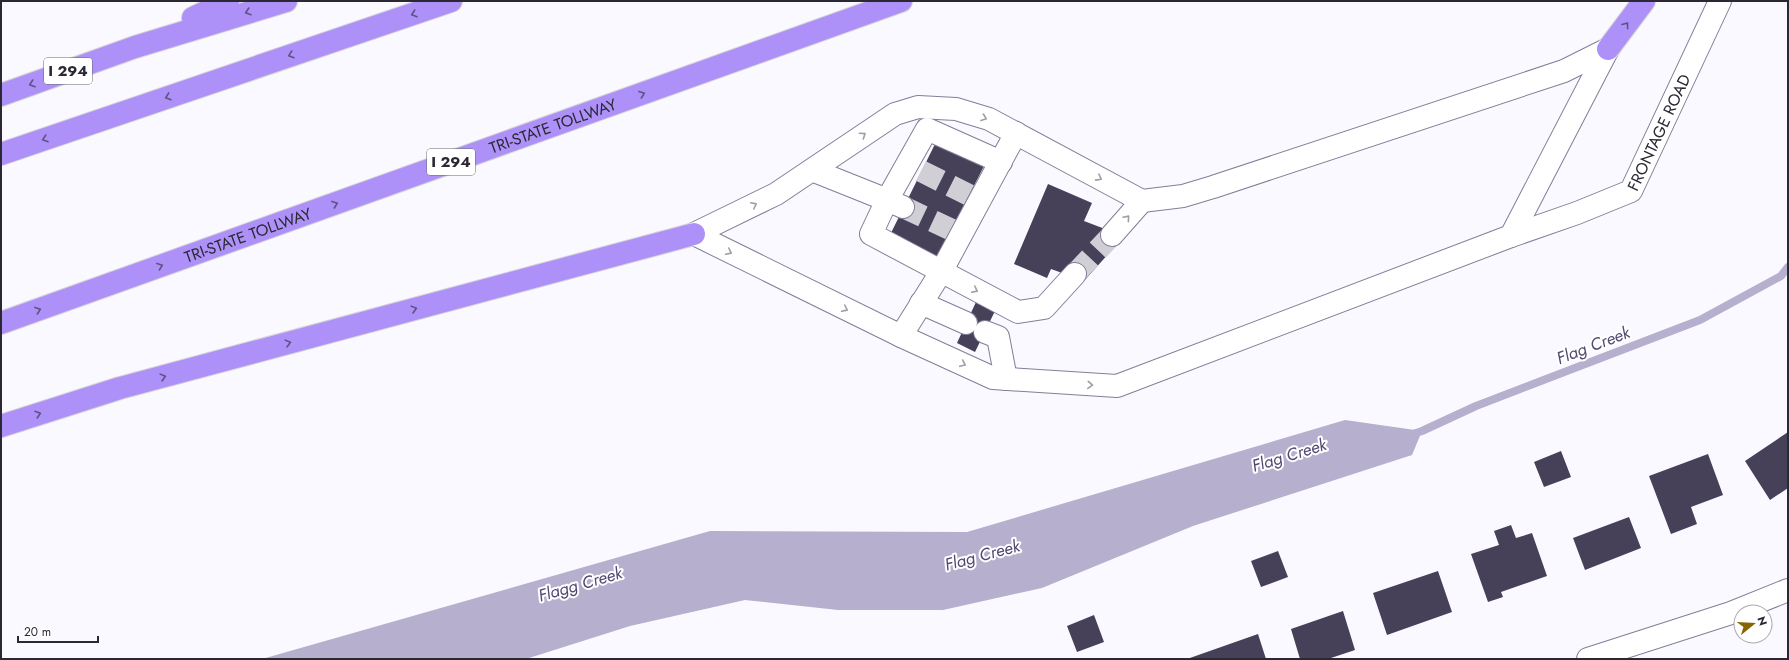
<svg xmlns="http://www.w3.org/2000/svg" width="1789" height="660" viewBox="0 0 1789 660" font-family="Jost,sans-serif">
<rect width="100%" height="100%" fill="#faf9ff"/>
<path fill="#b6afcd" d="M1345,420L1422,431L1412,455L1193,526L1042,588L943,610H838L745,600L630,626L526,659H262L710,531L967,532Z"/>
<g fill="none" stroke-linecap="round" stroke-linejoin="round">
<path stroke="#b6afcd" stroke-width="8" d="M1413,434L1422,431L1476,406L1700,320L1781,276L1788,267"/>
</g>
<path fill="#464059" d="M936,142L984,166L936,261L889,237Z
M1048,184L1092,203L1084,221L1105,229L1119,242L1084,281L1070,269L1065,274L1051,269L1047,278L1014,264Z
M976,302L995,311L975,352L957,343Z
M1788,432V488L1770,500L1745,461Z
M1561,451L1571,477L1544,487L1534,462Z
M1708,454L1723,495L1691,507L1697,524L1671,534L1649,476Z
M1629,517L1641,548L1585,570L1573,538Z
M1511,525L1516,538L1532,533L1547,576L1501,592L1503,597L1488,602L1471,554L1499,545L1494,531Z
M1278,551L1288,577L1261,587L1251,561Z
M1438,571L1452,612L1387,635L1373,593Z
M1343,611L1355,650L1328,659H1300L1291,629Z
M1094,615L1104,642L1077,652L1067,626Z
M1258,634L1266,659H1187Z"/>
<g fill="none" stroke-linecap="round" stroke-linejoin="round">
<path stroke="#d1cfd6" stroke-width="22" stroke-dasharray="22 11" stroke-linecap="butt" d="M921,171L969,195
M903,207L952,230
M1075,274L1112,235"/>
<g stroke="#837e97" stroke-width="24">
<g id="minor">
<path d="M812,170L887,200L927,129L1001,162"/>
<path d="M903,207L887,200L871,234L1018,312L1044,308L1075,274"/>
<path d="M694,234L901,336L993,378L1117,386L1511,236L1608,49"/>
<path d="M694,234L776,194L895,114L918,107L956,109L989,119L1142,201L1183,196L1213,187L1564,71L1608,49"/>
<path d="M1112,235L1142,201"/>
<path id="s1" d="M1511,236L1577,213L1631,191L1720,1"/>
<path d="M921,303L966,323"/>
<path d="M985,332L998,337L1006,379"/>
<path d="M901,336L941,272L1016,133"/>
<path d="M1588,659L1731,613L1788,590"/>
</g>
</g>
<g stroke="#d5d4d6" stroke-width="24">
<g id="highway">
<path d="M193,18L228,1"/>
<path d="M1608,49L1644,1"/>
<path d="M1,95L135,47L286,1"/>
<path d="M1,154L451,1"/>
<path id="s2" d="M1,323L901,1"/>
<path d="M1,426L120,388L694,234"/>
</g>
</g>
<use href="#minor" stroke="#fff" stroke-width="22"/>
<use href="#highway" stroke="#ae91f8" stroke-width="22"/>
</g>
<defs><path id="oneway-chevron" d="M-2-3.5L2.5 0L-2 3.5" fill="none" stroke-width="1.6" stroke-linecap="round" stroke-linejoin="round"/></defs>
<g stroke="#5f5282">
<use href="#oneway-chevron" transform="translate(248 12) rotate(163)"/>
<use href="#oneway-chevron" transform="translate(414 14) rotate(161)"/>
<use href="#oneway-chevron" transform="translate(1626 25) rotate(-53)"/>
<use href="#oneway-chevron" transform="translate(291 55) rotate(161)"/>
<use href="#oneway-chevron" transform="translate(32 84) rotate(161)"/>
<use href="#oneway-chevron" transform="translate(642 94) rotate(-20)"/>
<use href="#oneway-chevron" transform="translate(168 97) rotate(161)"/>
<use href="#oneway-chevron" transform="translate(45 139) rotate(161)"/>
<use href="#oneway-chevron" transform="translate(335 204) rotate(-20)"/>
<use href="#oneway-chevron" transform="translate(160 266) rotate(-20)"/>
<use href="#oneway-chevron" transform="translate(414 309) rotate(-15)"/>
<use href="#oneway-chevron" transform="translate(38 310) rotate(-20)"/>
<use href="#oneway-chevron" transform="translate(288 343) rotate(-15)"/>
<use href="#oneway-chevron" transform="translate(163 377) rotate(-15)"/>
<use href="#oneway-chevron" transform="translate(38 414) rotate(-18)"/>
</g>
<g stroke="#a09ea3">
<use href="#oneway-chevron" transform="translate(984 118) rotate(20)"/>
<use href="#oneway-chevron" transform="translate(863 135) rotate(-34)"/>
<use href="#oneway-chevron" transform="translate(1099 178) rotate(28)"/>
<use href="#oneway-chevron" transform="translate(754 205) rotate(-26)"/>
<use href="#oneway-chevron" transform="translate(1127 218) rotate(-49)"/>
<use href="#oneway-chevron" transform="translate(729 252) rotate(26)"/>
<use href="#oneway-chevron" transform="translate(975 290) rotate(27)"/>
<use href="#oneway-chevron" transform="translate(845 309) rotate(26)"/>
<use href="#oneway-chevron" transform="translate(963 364) rotate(25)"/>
<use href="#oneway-chevron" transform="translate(1090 385) rotate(4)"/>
</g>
<g text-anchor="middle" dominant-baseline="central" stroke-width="4" stroke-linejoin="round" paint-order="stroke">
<g fill="#fff" stroke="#6b6870" stroke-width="1">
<rect x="44" y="58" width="48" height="26" rx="3"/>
<rect x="427" y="149" width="48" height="26" rx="3"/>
</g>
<g font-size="15" font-weight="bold" fill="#2b2833">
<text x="68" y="71">I 294</text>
<text x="451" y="162">I 294</text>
</g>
<g font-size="16" fill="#2b2833" stroke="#fff">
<text stroke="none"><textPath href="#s2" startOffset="586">TRI-STATE TOLLWAY</textPath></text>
<text stroke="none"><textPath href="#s1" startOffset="193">FRONTAGE ROAD</textPath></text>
<text stroke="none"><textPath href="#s2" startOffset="262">TRI-STATE TOLLWAY</textPath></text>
</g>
<g font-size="17" font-style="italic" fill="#534873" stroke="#fff">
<text transform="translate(1593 345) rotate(-21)">Flag Creek</text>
<text transform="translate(1289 455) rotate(-17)">Flag Creek</text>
<text transform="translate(982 555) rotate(-15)">Flag Creek</text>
<text transform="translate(580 584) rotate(-16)">Flagg Creek</text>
</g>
</g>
<rect width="1789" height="660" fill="none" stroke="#2b2833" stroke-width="4"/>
<g transform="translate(1753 624) rotate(72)"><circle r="19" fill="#ffffff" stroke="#aaa9ad"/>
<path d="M0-3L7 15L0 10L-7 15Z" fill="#876500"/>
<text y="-6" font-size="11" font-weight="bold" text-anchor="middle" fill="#2b2833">N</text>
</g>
<path d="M18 636v6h80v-6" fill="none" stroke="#2b2833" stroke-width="2"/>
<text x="24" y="636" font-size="12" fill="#2b2833" stroke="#ffffff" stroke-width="3" paint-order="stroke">20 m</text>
</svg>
